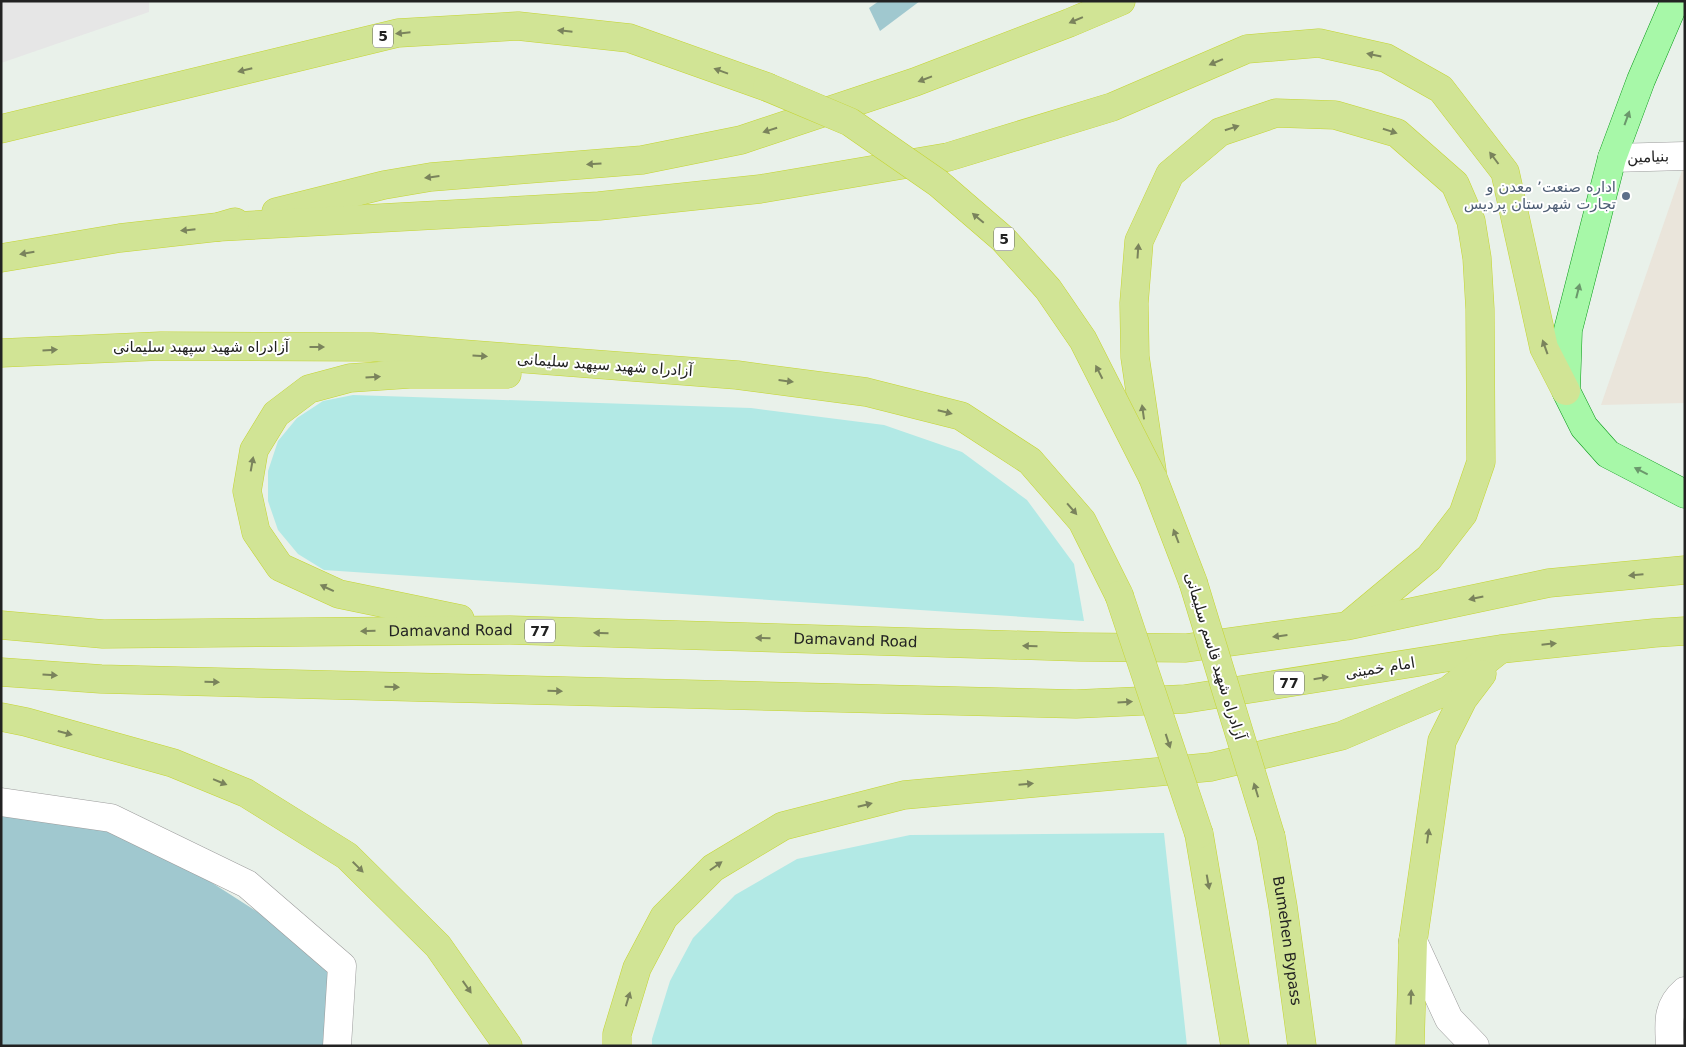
<svg xmlns="http://www.w3.org/2000/svg" width="1686" height="1047" viewBox="0 0 1686 1047" font-family="'DejaVu Sans','Noto Sans Arabic',sans-serif">
<rect width="100%" height="100%" fill="#e9f1ea"/>
<path fill="#eae5db" d="M1685,162V403L1601,405Z"/>
<path fill="#b2e9e5" d="M353,395L751,408L884,425L962,452L1027,500L1074,564L1084,621L324,570L298,554L278,530L268,501V471L278,441L297,418L323,401Z
M1164,833L1187,1046H652V1039L670,981L693,938L735,895L797,859L910,835Z"/>
<path fill="#a0c8cf" d="M879,1H920L880,31L869,8Z
M1,804L111,818L342,966L335,1046H1Z"/>
<path fill="#e6e6e6" d="M1,1H149V12L1,63Z"/>
<g fill="none" stroke-linecap="round" stroke-linejoin="round">
<g stroke="#9c9c9c" stroke-width="29">
<path id="minor" d="M1612,158L1685,156
M1,802L111,818L247,884L342,966L337,1046
M1413,941L1449,1019L1475,1046
M1670,1046C1669,1024 1666,1007 1685,991"/>
</g>
<g stroke="#069916" stroke-width="29">
<path id="major" d="M1675,1L1641,80L1612,158L1568,330L1566,391L1584,427L1608,454L1685,494"/>
</g>
<g stroke="#c5d531" stroke-width="29">
<g id="highway">
<path d="M1,129L398,33L518,26L629,38L767,87"/>
<path d="M276,212L384,185L431,177L642,160L741,140L915,82L1069,23L1121,1"/>
<path d="M218,227L599,206L760,189L948,157L1112,107L1247,49L1319,43L1386,58L1441,89L1505,172L1544,348L1566,391"/>
<path d="M1,258L120,238L218,227L235,222"/>
<path d="M1,353L161,346L372,347L737,375L866,392L961,416L1030,461L1082,521L1119,595"/>
<path d="M1193,582L1153,478L1135,357L1134,303L1139,241L1170,174L1220,132L1276,113L1335,115L1397,133L1455,184L1471,221L1477,258L1480,309L1481,462L1463,514L1429,558L1351,623"/>
<path d="M460,619L339,594L280,567L256,532L247,491L254,450L276,414L309,389L350,378L409,374H507"/>
<path id="s1" d="M1,625L103,634L510,630L1079,647L1186,648L1346,626L1549,583L1685,570"/>
<path d="M1,672L101,679L1076,704L1185,699L1501,649L1654,633L1685,631"/>
<path d="M1,717L26,722L173,763L246,793L347,856L438,946L508,1046"/>
<path d="M1199,834L1235,1046"/>
<path id="s2" d="M1271,837L1283,907L1302,1046"/>
<path d="M617,1046V1034L637,968L664,917L713,868L783,826L904,795L1211,767L1341,736L1449,690L1498,651"/>
<path d="M1410,1046L1413,941L1442,741L1463,699L1482,674"/>
</g>
</g>
<use href="#minor" stroke="#fff" stroke-width="28"/>
<use href="#major" stroke="#a7f8a8" stroke-width="28"/>
<use href="#highway" stroke="#d1e495" stroke-width="28"/>
<g stroke="#c5d531" stroke-width="29" stroke-linecap="butt">
<path id="highway-bridge" d="M767,87L850,122L938,183L1003,239L1048,289L1083,340L1153,478
M1193,582L1271,837
M1119,595L1199,834"/>
</g>
<use href="#highway-bridge" stroke="#d1e495" stroke-width="28"/>
</g>
<defs><path id="oneway-solid" d="M-6-.8H1V-3.2L6.5 0L1 3.2V.8H-6Z" transform="scale(1.25)"/></defs>
<g fill="#7a835c">
<use href="#oneway-solid" transform="translate(1076 20) rotate(157)"/>
<use href="#oneway-solid" transform="translate(565 31) rotate(-174)"/>
<use href="#oneway-solid" transform="translate(403 33) rotate(174)"/>
<use href="#oneway-solid" transform="translate(1374 55) rotate(-168)"/>
<use href="#oneway-solid" transform="translate(1216 62) rotate(157)"/>
<use href="#oneway-solid" transform="translate(245 70) rotate(166)"/>
<use href="#oneway-solid" transform="translate(721 71) rotate(-160)"/>
<use href="#oneway-solid" transform="translate(925 79) rotate(159)"/>
<use href="#oneway-solid" transform="translate(1232 128) rotate(-18)"/>
<use href="#oneway-solid" transform="translate(770 130) rotate(162)"/>
<use href="#oneway-solid" transform="translate(1390 131) rotate(18)"/>
<use href="#oneway-solid" transform="translate(1494 158) rotate(-127)"/>
<use href="#oneway-solid" transform="translate(594 164) rotate(176)"/>
<use href="#oneway-solid" transform="translate(432 177) rotate(173)"/>
<use href="#oneway-solid" transform="translate(978 218) rotate(-140)"/>
<use href="#oneway-solid" transform="translate(188 230) rotate(174)"/>
<use href="#oneway-solid" transform="translate(1138 251) rotate(-86)"/>
<use href="#oneway-solid" transform="translate(27 253) rotate(170)"/>
<use href="#oneway-solid" transform="translate(317 347)"/>
<use href="#oneway-solid" transform="translate(1545 347) rotate(-110)"/>
<use href="#oneway-solid" transform="translate(50 350) rotate(-3)"/>
<use href="#oneway-solid" transform="translate(480 356) rotate(4)"/>
<use href="#oneway-solid" transform="translate(1099 372) rotate(-117)"/>
<use href="#oneway-solid" transform="translate(373 377) rotate(-4)"/>
<use href="#oneway-solid" transform="translate(786 381) rotate(7)"/>
<use href="#oneway-solid" transform="translate(945 412) rotate(14)"/>
<use href="#oneway-solid" transform="translate(1143 412) rotate(-98)"/>
<use href="#oneway-solid" transform="translate(252 464) rotate(-80)"/>
<use href="#oneway-solid" transform="translate(1072 509) rotate(49)"/>
<use href="#oneway-solid" transform="translate(1176 536) rotate(-111)"/>
<use href="#oneway-solid" transform="translate(1636 575) rotate(175)"/>
<use href="#oneway-solid" transform="translate(327 588) rotate(-155)"/>
<use href="#oneway-solid" transform="translate(1476 598) rotate(168)"/>
<use href="#oneway-solid" transform="translate(368 631) rotate(179)"/>
<use href="#oneway-solid" transform="translate(601 633) rotate(-178)"/>
<use href="#oneway-solid" transform="translate(1280 636) rotate(173)"/>
<use href="#oneway-solid" transform="translate(763 638) rotate(-178)"/>
<use href="#oneway-solid" transform="translate(1549 644) rotate(-6)"/>
<use href="#oneway-solid" transform="translate(1030 646) rotate(-178)"/>
<use href="#oneway-solid" transform="translate(50 675) rotate(4)"/>
<use href="#oneway-solid" transform="translate(1321 678) rotate(-9)"/>
<use href="#oneway-solid" transform="translate(212 682) rotate(2)"/>
<use href="#oneway-solid" transform="translate(392 687) rotate(2)"/>
<use href="#oneway-solid" transform="translate(555 691) rotate(1)"/>
<use href="#oneway-solid" transform="translate(1125 702) rotate(-3)"/>
<use href="#oneway-solid" transform="translate(65 733) rotate(15)"/>
<use href="#oneway-solid" transform="translate(1168 741) rotate(72)"/>
<use href="#oneway-solid" transform="translate(220 782) rotate(22)"/>
<use href="#oneway-solid" transform="translate(1026 784) rotate(-5)"/>
<use href="#oneway-solid" transform="translate(1256 790) rotate(-107)"/>
<use href="#oneway-solid" transform="translate(865 805) rotate(-14)"/>
<use href="#oneway-solid" transform="translate(1428 836) rotate(-82)"/>
<use href="#oneway-solid" transform="translate(716 866) rotate(-35)"/>
<use href="#oneway-solid" transform="translate(358 867) rotate(45)"/>
<use href="#oneway-solid" transform="translate(1208 882) rotate(80)"/>
<use href="#oneway-solid" transform="translate(467 987) rotate(55)"/>
<use href="#oneway-solid" transform="translate(1411 997) rotate(-88)"/>
<use href="#oneway-solid" transform="translate(628 999) rotate(-73)"/>
</g>
<g fill="#6b986c">
<use href="#oneway-solid" transform="translate(1627 118) rotate(-70)"/>
<use href="#oneway-solid" transform="translate(1578 291) rotate(-76)"/>
<use href="#oneway-solid" transform="translate(1641 471) rotate(-153)"/>
</g>
<circle fill="#5c6f8a" stroke="#fff" stroke-width="2" cx="1626" cy="196" r="5"/>
<g text-anchor="middle" dominant-baseline="central" stroke-width="4" stroke-linejoin="round" paint-order="stroke">
<g fill="#fff" stroke="#646464" stroke-width="1">
<rect x="373" y="24.5" width="20" height="23" rx="4"/>
<rect x="994" y="227.5" width="20" height="23" rx="4"/>
<rect x="525" y="619.5" width="30" height="23" rx="4"/>
<rect x="1274" y="671.5" width="30" height="23" rx="4"/>
</g>
<g font-size="14" font-weight="bold" fill="#222">
<text x="383" y="36">5</text>
<text x="1004" y="239">5</text>
<text x="540" y="631">77</text>
<text x="1289" y="683">77</text>
</g>
<g font-size="15" fill="#222" stroke="#fff">
<text transform="translate(1648 157) rotate(-2)">بنیامین</text>
<text x="201" y="347">آزادراه شهید سپهبد سلیمانی</text>
<text transform="translate(605 365) rotate(4)">آزادراه شهید سپهبد سلیمانی</text>
<text stroke="none"><textPath href="#s1" startOffset="450">Damavand Road</textPath></text>
<text stroke="none"><textPath href="#s1" startOffset="855">Damavand Road</textPath></text>
<text transform="translate(1215 656) rotate(73)">آزادراه شهید قاسم سلیمانی</text>
<text transform="translate(1380 668) rotate(-9)">امام خمینی</text>
<text stroke="none"><textPath href="#s2" startOffset="105">Bumehen Bypass</textPath></text>
</g>
<g font-size="15" fill="#4e5e75" stroke="#fff" text-anchor="end">
<text x="1616" y="187">اداره صنعت٬ معدن و<tspan x="1616" dy="17">تجارت شهرستان پردیس</tspan></text>
</g>
</g>
<rect width="1686" height="1047" fill="none" stroke="#222222" stroke-width="5"/>
</svg>
